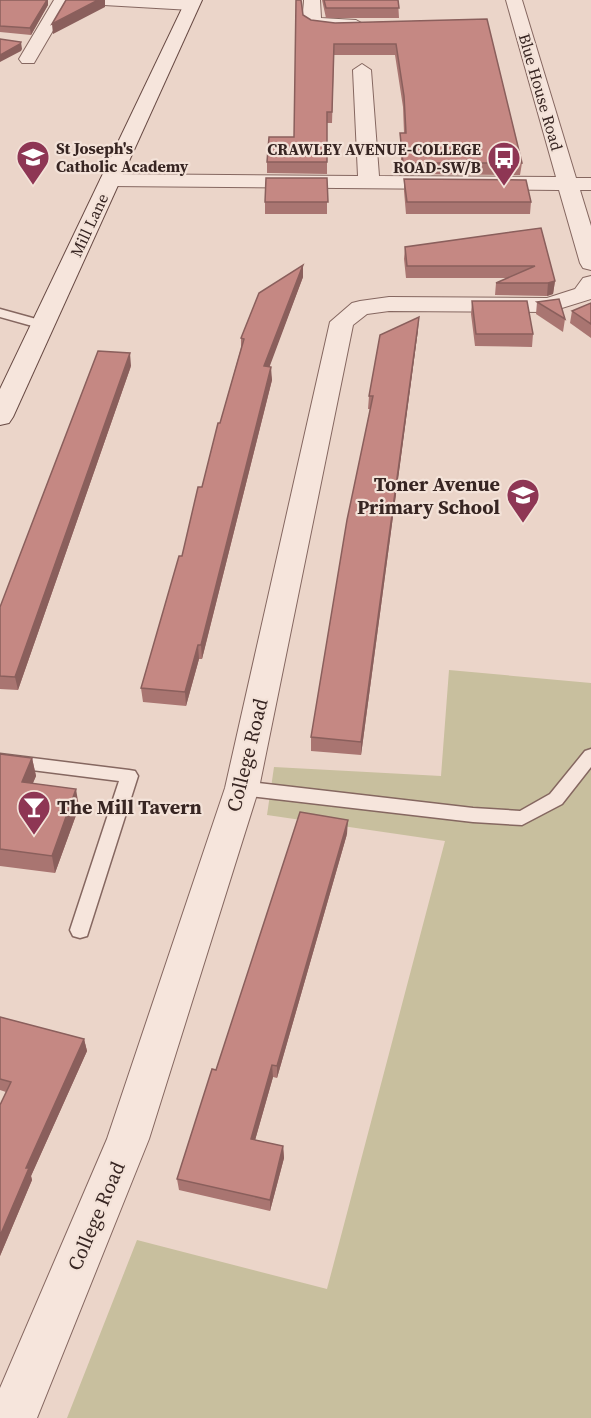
<svg xmlns="http://www.w3.org/2000/svg" width="591" height="1418" viewBox="0 0 591 1418" font-family="'Source Serif 4',serif">
<rect width="100%" height="100%" fill="#ebd5c9"/>
<path fill="#c8bf9e" d="M449,670L591,683V1418H67L137,1240L327,1289L445,841L267,815L274,767L441,776Z"/>
<g fill="none" stroke-linecap="round" stroke-linejoin="round">
<g stroke="#856760" stroke-width="3">
<path id="lane" d="M0,309L47,322L49,325L43,329L0,317Z
M591,749V767L562,804L522,825L473,822L242,795L236,793L233,788L236,783L242,781L473,808L520,811L550,794L585,751Z
M0,754L129,770L135,771L138,776L87,936L80,938L73,936L70,930L119,781L0,766Z"/>
</g>
<g stroke="#856760" stroke-width="2">
<path id="street" d="M54,0H191L199,5L191,10L69,3L34,63H22L19,59Z
M304,0H320L321,18L356,20L365,25C358,34 313,32 305,24C301,19 304,6 304,0Z
M506,0H522L576,178H591V190H580L591,226V270L583,268L580,263L559,190L110,186L103,184L100,180L103,176L110,174L358,176L353,70L362,64L371,70L379,176L556,177Z
M591,276V299L549,312L389,311L367,314L353,325L259,788L149,1139L37,1418H0V1388L107,1139L225,788L330,322L352,303L360,301L389,297L547,298L575,289L583,278Z"/>
</g>
<g stroke="#674943" stroke-width="2">
<path id="secondary" d="M186,0H202L13,417L9,423L0,425V389Z"/>
</g>
<use href="#lane" fill="#f6e5dc" fill-rule="evenodd"/>
<use href="#street" fill="#f6e5dc" fill-rule="evenodd"/>
<use href="#secondary" fill="#f6e5dc" fill-rule="evenodd"/>
</g>
<path fill="#a97571" d="M0,0H48V5L31,35L0,32Z
M322,0H398L399,18H326Z
M302,8L303,15L311,20L335,23L487,19L522,163L520,175L402,174L400,144V133H404L403,107L395,55H334L332,123H327V174L267,173V162L294,137Z
M327,178V214H265V202Z
M404,179L531,202L530,214H406L404,191Z
M541,228L555,281L553,294L547,296L495,295L496,283L507,278H406L404,259L405,247Z
M303,265V277L269,366L272,380L202,659H199L186,706L143,702L141,688L182,556L220,423L241,348V338Z
M472,301L533,334L532,347L475,346L471,314Z
M537,302L565,319L563,332L536,314Z
M591,303V338L570,323L572,311Z
M418,330L361,755L311,751V737L370,409H368L369,396Z
M131,366L18,690L0,689V607Z
M0,754L32,758L36,776L32,784L79,807L55,873L0,866Z
M347,834L277,1078L273,1077L255,1140L283,1146L284,1158L270,1211L179,1190L177,1179L216,1070Z
M0,1017L84,1039L87,1051L31,1176L32,1180L0,1256L6,1092L0,1090Z"/>
<path fill="#8a5f5c" d="M47,0H48V5L31,35L30,28Z
M98,0H105V7L53,34L52,24Z
M21,42L22,49L21,51L0,62V55Z
M303,265V277L265,379L264,366Z
M555,281L553,294L547,296L548,283Z
M419,317L418,330L361,755V742Z
M130,353L131,366L18,690L15,677Z
M271,367L272,380L202,659L201,645Z
M198,645L199,659L186,706L185,692Z
M32,758L36,776L26,800L22,782Z
M76,789L79,807L55,873L52,856Z
M348,820L347,834L277,1078V1066Z
M84,1039L87,1051L31,1176L32,1180L0,1256V1236L26,1168Z
M272,1065L273,1077L252,1151L251,1139Z
M283,1146L284,1158L270,1211V1200Z"/>
<path fill="#c58883" stroke="#8a5f5c" stroke-width="1.5" d="M0,0H47L30,28L0,26Z
M66,0H98L52,24Z
M296,0H301L303,15L311,20L335,23L487,19L522,163H403L400,133H406L404,96L396,44H334L332,112H327V162H267L269,137H294Z
M324,0H398L399,8H326Z
M0,39L21,42L20,44L0,55Z
M266,178H327L328,202H265Z
M404,179L526,180L531,202H407Z
M541,228L555,281L548,283H496L535,266H407L405,247Z
M303,265L264,366L271,367L201,645H198L185,692L141,688L179,556H182L198,487H202L218,423H220L244,339L241,338L259,293Z
M559,299L565,319L537,302Z
M472,301H527L533,334H476Z
M591,303V324L572,311Z
M419,317L361,742L311,737L347,520L373,396H369L380,335Z
M98,351L130,353L15,677L0,676V607Z
M0,754L32,758L22,782L76,789L52,856L0,849Z
M300,812L348,820L277,1066L272,1065L251,1139L283,1146L270,1200L177,1179L212,1069L216,1070Z
M0,1017L84,1039L26,1168H29L0,1236V1105L11,1082L0,1079Z"/>
<defs>
<g id="school-pin" transform="scale(1.725)"><path d="M0 17L-7.5 6A9.5 9.5 0 1 1 7.5 6Z" fill="#8e3654" stroke="#f3e2d8"/><path d="M0-5L7-2L0 1L-7-2ZM-4 1L0 2.5L4 1V4Q0 6-4 4Z" fill="#fff"/></g>
<g id="bus-pin" transform="scale(1.725)"><path d="M0 17L-7.5 6A9.5 9.5 0 1 1 7.5 6Z" fill="#8e3654" stroke="#f3e2d8"/><path d="M-5-6H5V4H4V6H2V4H-2V6H-4V4H-5ZM-3.5-4V0h7V-4ZM-3.5 1.2v1.5H-2V1.2ZM2 1.2v1.5H3.5V1.2Z" fill="#fff"/></g>
<g id="bar-pin" transform="scale(1.725)"><path d="M0 17L-7.5 6A9.5 9.5 0 1 1 7.5 6Z" fill="#8e3654" stroke="#f3e2d8"/><path d="M-6-5H6L.8 .8V4.5H3.5V6h-7V4.5H-.8V.8Z" fill="#fff"/></g>
</defs>
<g fill-rule="evenodd">
<use href="#school-pin" x="33" y="157"/>
<use href="#bus-pin" x="504" y="158"/>
<use href="#school-pin" x="523" y="495"/>
<use href="#bar-pin" x="34" y="807"/>
</g>
<g text-anchor="middle" dominant-baseline="central" stroke-width="4.5" stroke-linejoin="round" paint-order="stroke">
<g font-size="16" fill="#372522" stroke="#f3e2d8">
<text transform="translate(541 92) rotate(74)">Blue House Road</text>
<text transform="translate(89 225) rotate(-65)">Mill Lane</text>
</g>
<g font-size="16" font-weight="bold" fill="#372522" stroke="#f3e2d8" text-anchor="start">
<text x="56" y="148">St Joseph's<tspan x="56" dy="18">Catholic Academy</tspan></text>
<text x="481" y="149" text-anchor="end">CRAWLEY AVENUE-COLLEGE<tspan x="481" dy="18">ROAD-SW/B</tspan></text>
</g>
<g font-size="20" font-weight="bold" fill="#372522" stroke="#f3e2d8" text-anchor="end">
<text x="500" y="484">Toner Avenue<tspan x="500" dy="23">Primary School</tspan></text>
<text x="57" y="807" text-anchor="start">The Mill Tavern</text>
</g>
<g font-size="20" fill="#372522" stroke="#f3e2d8">
<text transform="translate(247 755) rotate(-76)">College Road</text>
<text transform="translate(96 1216) rotate(-67)">College Road</text>
</g>
</g>
</svg>
